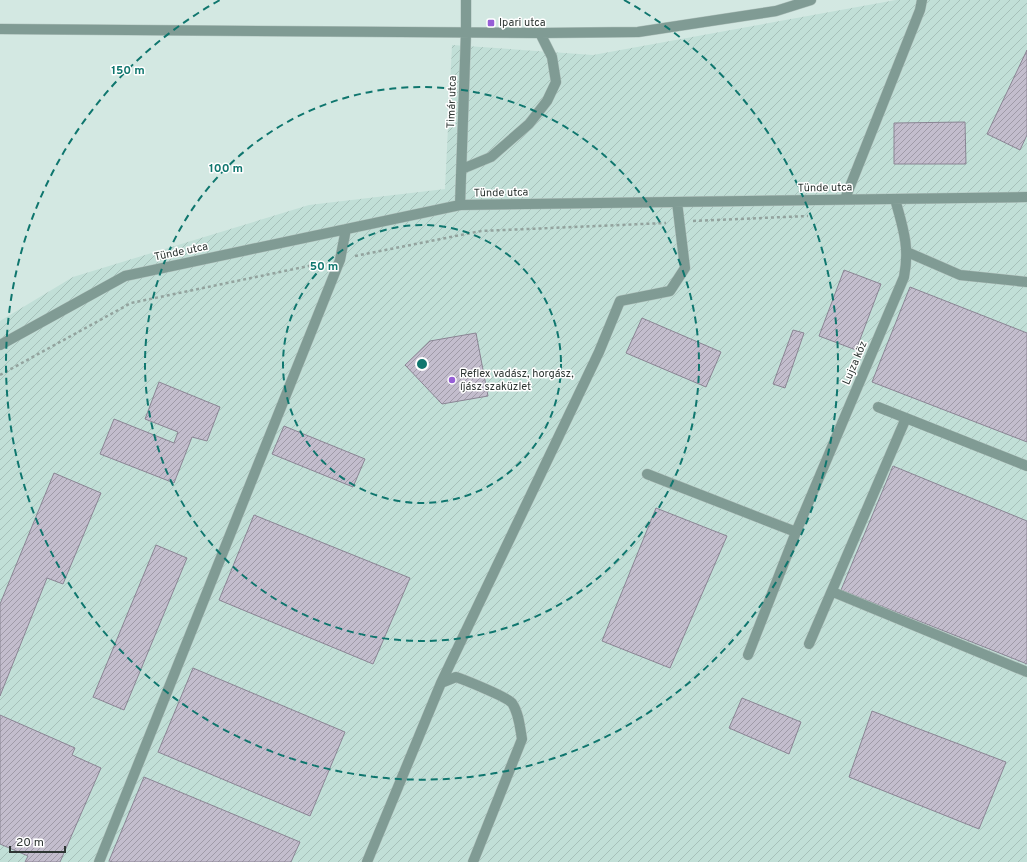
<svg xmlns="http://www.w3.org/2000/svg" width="1027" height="862" viewBox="0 0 1027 862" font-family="Overpass,sans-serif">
<defs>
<pattern id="industrial-furrows" width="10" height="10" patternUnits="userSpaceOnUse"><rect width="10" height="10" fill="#c1dfd7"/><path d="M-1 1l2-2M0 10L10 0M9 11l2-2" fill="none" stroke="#a6c0b9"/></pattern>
<pattern id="building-hatch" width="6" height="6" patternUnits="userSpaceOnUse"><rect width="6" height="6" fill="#c3bdcd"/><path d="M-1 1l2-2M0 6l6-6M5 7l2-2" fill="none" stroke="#9f9aa7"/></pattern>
</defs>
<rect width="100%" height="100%" fill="#d3e8e2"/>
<path fill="url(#industrial-furrows)" d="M896,0H1027V862H0V321L73,277L309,205L445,189L452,45L593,55Z"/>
<path fill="url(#building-hatch)" stroke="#8a8594" d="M1027,50V135L1020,150L987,134Z
M965,122L966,164H894V123Z
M844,270L881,284L856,350L819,336Z
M910,287L1027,333V442L872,382Z
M642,318L721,352L706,387L626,353Z
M793,330L804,333L785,388L773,384Z
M476,333L488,396L442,404L405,365L430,341Z
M159,382L220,407L207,441L192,437L174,483L100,454L114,419L174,443L178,432L145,419Z
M284,426L365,459L353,487L272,454Z
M893,466L1027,521V664L841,590Z
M54,473L101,493L63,584L47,578L0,696V604Z
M656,508L727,536L670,668L602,641Z
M254,515L410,578L373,664L219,600Z
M156,545L187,558L124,710L93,697Z
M193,668L345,732L310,816L158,752Z
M742,698L801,722L789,754L729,728Z
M872,711L1006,762L979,829L849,777Z
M0,715L75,748L72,755L101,768L60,862H25L28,856L0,844Z
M144,777L300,842L291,862H113L109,861Z"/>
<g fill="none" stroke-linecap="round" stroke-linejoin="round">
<g stroke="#b2c4bf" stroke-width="11">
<path id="minor" d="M0,29L540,33L638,32L776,11L811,0
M462,169L491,157L529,124L547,101L556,82L552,57L540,33
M845,199L920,10L922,0
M460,205L466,32V0
M907,252L960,275L1027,282
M0,345L125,276L460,205L1027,197
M878,407L1027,466
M647,474L796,532
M833,592L1027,672
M809,644L906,418
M748,655L796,532L904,277C910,247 903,228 895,199
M441,683L599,352L620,301L670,291L685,268L677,202
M99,862L340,260L346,229
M367,862L441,683L456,677C465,680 507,697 512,703C519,713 520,728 522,739L473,862"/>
</g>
<path stroke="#93a39e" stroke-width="2.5" stroke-dasharray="3 3" stroke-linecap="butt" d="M693,221L808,216
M355,256L481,231L666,223
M0,375L131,303L323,263"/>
<use href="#minor" stroke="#809b94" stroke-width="10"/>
</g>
<g fill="none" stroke="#0f766e" stroke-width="2" stroke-dasharray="7 5">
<circle cx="422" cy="364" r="139"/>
<circle cx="422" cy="364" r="277"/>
<path d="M624 0A416 416 0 1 1 220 0"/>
</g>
<g fill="#965ed6" stroke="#fff" stroke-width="1.5">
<rect x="487" y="19" width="8" height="8" rx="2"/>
<circle cx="452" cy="380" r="4"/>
</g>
<g text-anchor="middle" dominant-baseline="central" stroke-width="3" stroke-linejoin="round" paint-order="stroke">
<g font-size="11" fill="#2e3633" stroke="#fff" text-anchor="start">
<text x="499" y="23">Ipari utca</text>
<text x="460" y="374">Reflex vadász, horgász,<tspan x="460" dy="13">íjász szaküzlet</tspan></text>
</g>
<g font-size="11" fill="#2e3633" stroke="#fff">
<text transform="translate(452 102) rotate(-88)">Timár utca</text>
<text transform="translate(825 188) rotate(-1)">Tünde utca</text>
<text transform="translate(501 193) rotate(-1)">Tünde utca</text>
<text transform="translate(181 252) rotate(-12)">Tünde utca</text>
<text transform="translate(855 363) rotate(-67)">Lujza köz</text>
</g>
</g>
<circle cx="422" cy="364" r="6" fill="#0f766e" stroke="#fff" stroke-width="2"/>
<g font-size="12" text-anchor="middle" font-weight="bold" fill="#0f766e" stroke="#fff" stroke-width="3" stroke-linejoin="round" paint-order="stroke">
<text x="128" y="74">150 m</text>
<text x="226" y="172">100 m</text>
<text x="324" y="270">50 m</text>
</g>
<path d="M10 846v6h55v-6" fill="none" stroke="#2e3633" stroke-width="2"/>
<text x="16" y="846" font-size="12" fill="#2e3633" stroke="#ffffff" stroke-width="3" paint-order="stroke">20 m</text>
</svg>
